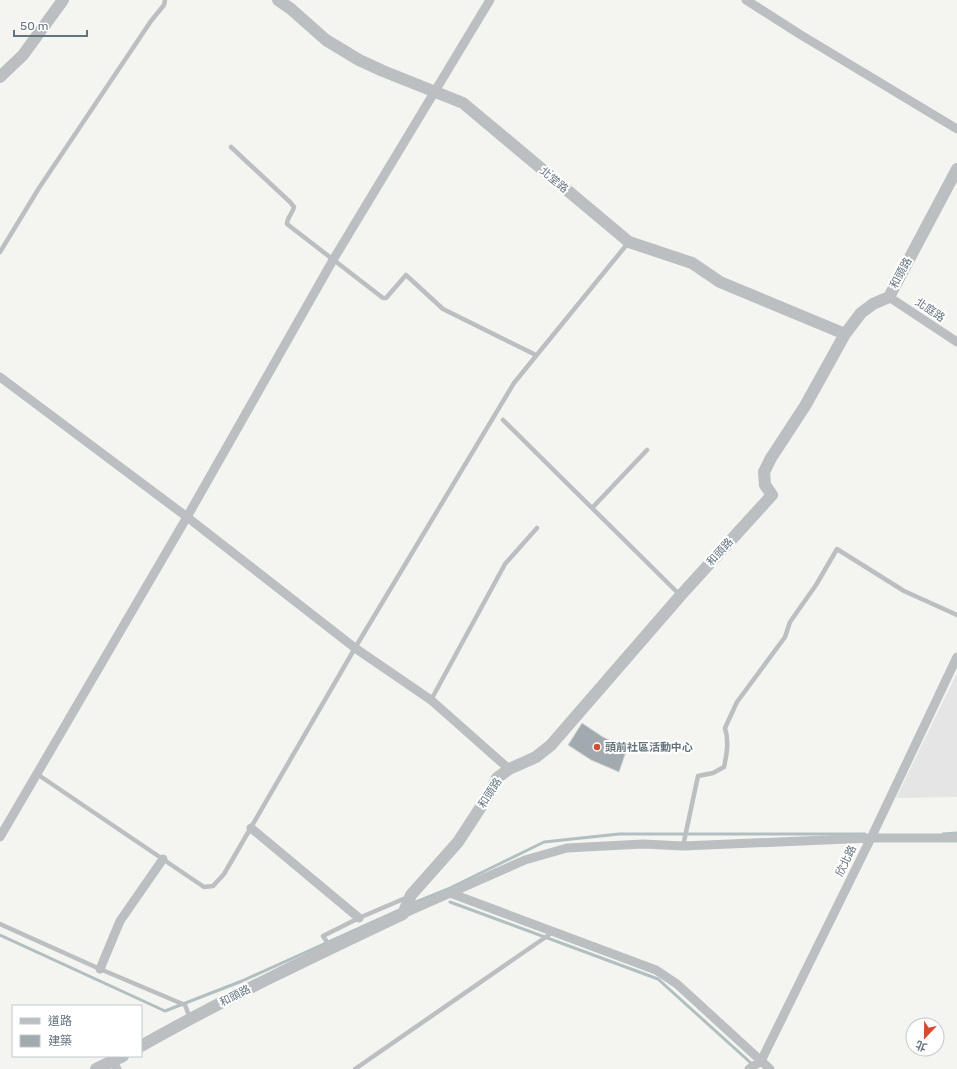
<svg xmlns="http://www.w3.org/2000/svg" width="957" height="1069" viewBox="0 0 957 1069" font-family="Rubik,'Noto Sans TC',sans-serif">
<rect width="100%" height="100%" fill="#f4f4f0"/>
<path fill="#e4e5e4" d="M957,673V797L896,798Z"/>
<g fill="none" stroke-linecap="round" stroke-linejoin="round">
<path stroke="#b1bfc1" stroke-width="3" d="M943,834L957,833
M450,902L658,979L752,1064
M411,904L448,889L544,842L619,834H865
M0,935L165,1011L242,981L399,910"/>
</g>
<path fill="#a1aaae" stroke="#d5d5d3" d="M582,723L603,737L627,749L619,772L591,760L568,745Z"/>
<g fill="none" stroke-linecap="round" stroke-linejoin="round">
<path stroke="#bbbfc2" stroke-width="4.5" d="M231,147L290,202L294,207C293,213 287,217 287,224L383,298H386L406,275L443,309L536,355
M0,252L39,188L151,21L164,5L165,0
M503,420L680,595
M593,507L647,450
M431,700L505,564L537,528
M37,774L204,887L213,886L224,874L355,648L514,383L628,243
M683,846L698,776L713,773L724,767C727,753 729,741 725,728L737,702L785,637L790,622L816,585L837,549L904,591L957,615
M0,924L100,969L185,1005L190,1018
M331,948L323,936L359,918L408,897
M355,1069L553,932"/>
<path stroke="#bbbfc2" stroke-width="9" d="M746,0L801,35L957,129
M889,297L957,342
M0,377L187,517L355,648L431,700L509,769
M251,828L359,918
M0,837L187,517L333,260L490,0
M450,893L656,970L677,984L770,1069
M403,914L525,860L567,848L643,844L683,846L871,838H957
M100,969L120,921L163,859
M113,1062L117,1069
M749,1069L761,1061L871,838L957,657"/>
<path stroke="#bbbfc2" stroke-width="12" d="M278,0L291,9L326,40L359,60L383,71L463,103L629,242L692,263L720,282L845,334
M0,77L23,55L63,0
M141,1046C226,998 314,956 403,914L411,895L458,842L488,796L497,778L509,769L536,757L551,745L681,595L772,495L765,485L764,472L771,458L805,406L845,334L861,313L873,304L889,297L957,169
M96,1069L123,1056"/>
</g>
<circle fill="#d44d31" stroke="#fff" stroke-width="1.5" cx="597" cy="747" r="4"/>
<g text-anchor="middle" dominant-baseline="central" stroke-width="4" stroke-linejoin="round" paint-order="stroke">
<g font-size="11" fill="#65757f" stroke="#fff">
<text transform="translate(554 180) rotate(40)">北堂路</text>
<text transform="translate(901 273) rotate(-62)">和頭路</text>
<text transform="translate(930 310) rotate(34)">北庭路</text>
<text transform="translate(720 552) rotate(-48)">和頭路</text>
<text transform="translate(490 793) rotate(-57)">和頭路</text>
<text transform="translate(846 861) rotate(-64)">欣北路</text>
<text transform="translate(235 996) rotate(-27)">和頭路</text>
</g>
<g font-size="11" font-weight="bold" fill="#65757f" stroke="#fff" text-anchor="start">
<text x="605" y="747">頭前社區活動中心</text>
</g>
</g>
<rect x="12" y="1005" width="130" height="52" fill="#ffffff" stroke="#c1c8cc"/>
<rect x="20" y="1018" width="20" height="6" fill="#bbbfc2" stroke="#c1c8cc"/>
<text x="48" y="1025" font-size="12" fill="#65757f">道路</text>
<rect x="20" y="1035" width="20" height="12" fill="#a1aaae" stroke="#c1c8cc"/>
<text x="48" y="1045" font-size="12" fill="#65757f">建築</text>
<g transform="translate(925 1037) rotate(202)"><circle r="19" fill="#ffffff" stroke="#c1c8cc"/>
<path d="M0-3L7 15L0 10L-7 15Z" fill="#d44d31"/>
<text y="-6" font-size="11" font-weight="bold" text-anchor="middle" fill="#65757f">北</text>
</g>
<path d="M14 30v6h73v-6" fill="none" stroke="#65757f" stroke-width="2"/>
<text x="20" y="30" font-size="12" fill="#65757f" stroke="#ffffff" stroke-width="3" paint-order="stroke">50 m</text>
</svg>
